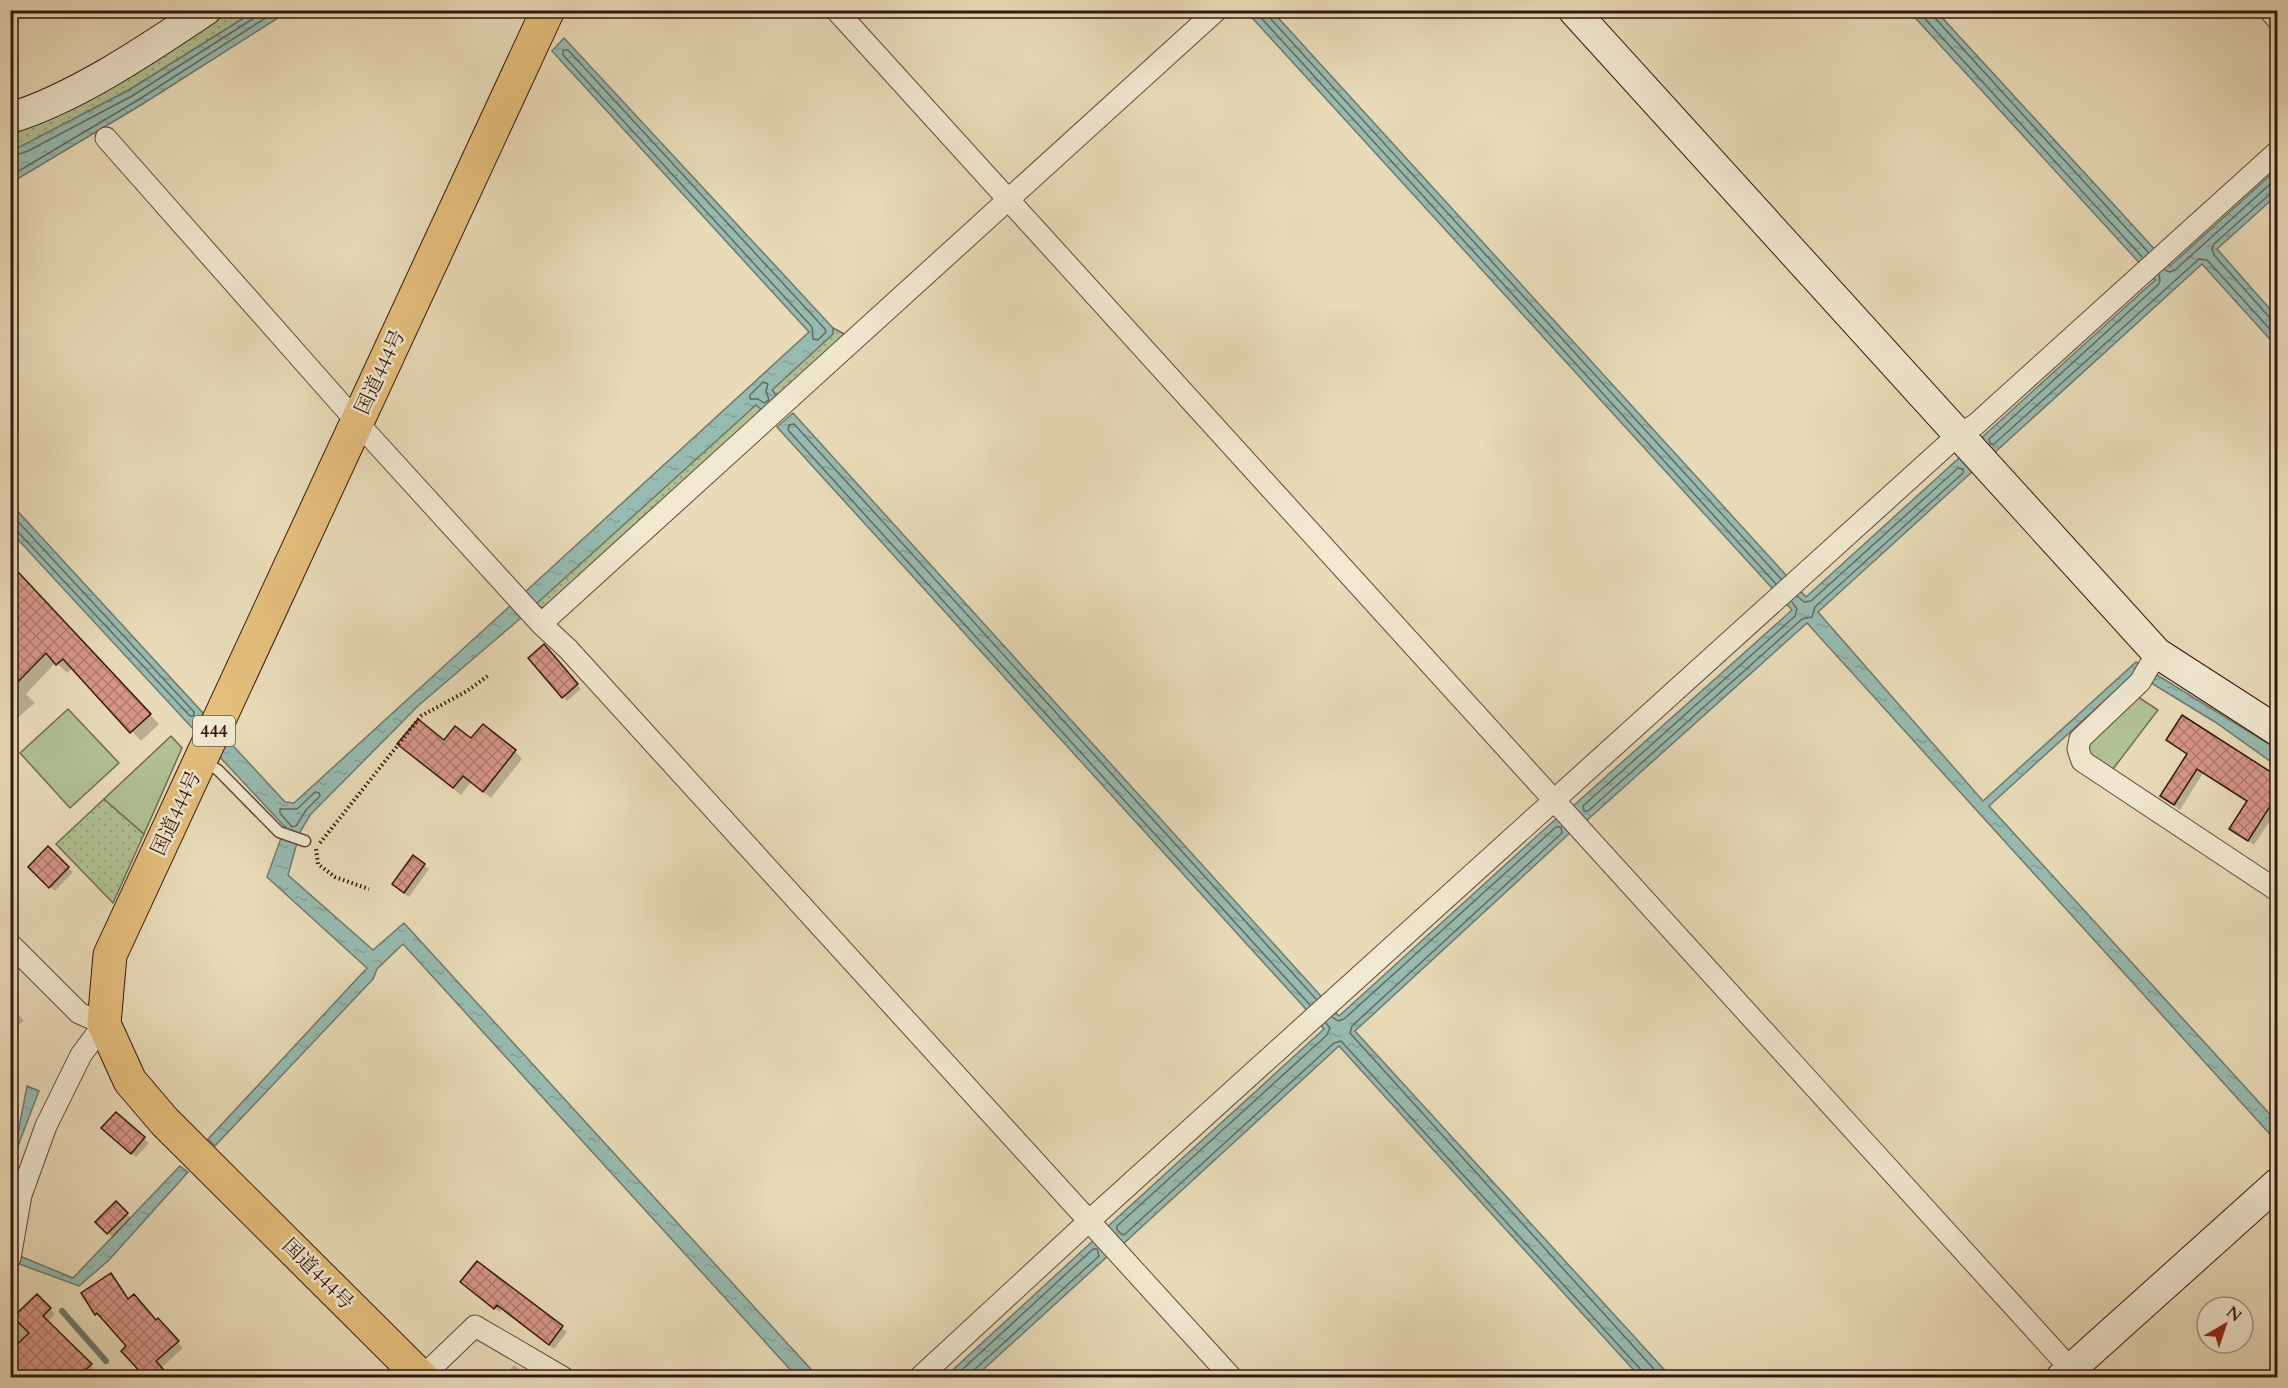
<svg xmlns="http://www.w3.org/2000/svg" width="2288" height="1388" viewBox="0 0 2288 1388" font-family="Cardo,'Noto Serif JP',serif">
<defs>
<pattern id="grass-dots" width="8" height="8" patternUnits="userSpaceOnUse" patternTransform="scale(1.5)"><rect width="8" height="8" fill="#b1c193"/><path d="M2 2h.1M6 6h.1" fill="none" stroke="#99a57e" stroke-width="1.8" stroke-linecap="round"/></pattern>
<pattern id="water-ripples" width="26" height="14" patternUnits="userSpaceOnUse" patternTransform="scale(1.5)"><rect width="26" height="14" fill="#97bbb1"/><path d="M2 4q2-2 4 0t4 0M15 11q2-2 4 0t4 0" fill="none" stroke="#83a097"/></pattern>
<pattern id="building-cross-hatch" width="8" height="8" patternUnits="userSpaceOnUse" patternTransform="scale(1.5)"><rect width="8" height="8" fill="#d79688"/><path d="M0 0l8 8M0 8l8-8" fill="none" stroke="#af796e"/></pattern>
</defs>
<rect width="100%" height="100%" fill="#e9dbb8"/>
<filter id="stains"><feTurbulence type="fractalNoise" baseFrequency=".00333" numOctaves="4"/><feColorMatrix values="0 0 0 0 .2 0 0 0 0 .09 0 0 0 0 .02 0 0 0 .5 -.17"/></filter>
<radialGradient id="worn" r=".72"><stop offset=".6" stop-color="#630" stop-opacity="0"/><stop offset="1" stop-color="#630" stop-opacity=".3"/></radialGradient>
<path fill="url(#grass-dots)" stroke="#726c50" stroke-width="1.5" d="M230,11H255L129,90L11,152L10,134L113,87Z
M833,328L846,335L779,399L772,390L833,334Z
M756,404L764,412L544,609L536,604Z
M104,799L144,834L113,903L56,844Z"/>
<path fill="#b1c193" stroke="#726c50" stroke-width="1.5" d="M2135,695L2158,710L2110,773L2087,760L2084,743Z
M68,709L119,763L70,808L20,753Z
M171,736L182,748L144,834L104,799Z"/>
<path fill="url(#water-ripples)" stroke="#6f796f" stroke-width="1.5" d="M255,11H289L141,105L19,178L11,180L10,152L129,90Z
M1246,11H1272L1806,597L1960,457L1973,471L1818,612L1983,801L2136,662L2277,749V766L2215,722L2135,673L1989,806L2277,1122V1142L1807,623L1585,822L1572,807L1792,610Z
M1909,11H1936L2170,266L2277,169V195L2217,249L2277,317V347L2202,264L1992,455L1979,440L2155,280Z
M564,38L833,328V334L772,390L779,399L764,412L756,405L536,604L525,592L809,332L552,51Z
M793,413L1339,1016L1559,816L1572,831L1355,1031L1671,1377H1640L1339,1046L1123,1244L1106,1228L1324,1029L777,427Z
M11,504L203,713L195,731L11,532Z
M511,605L522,617L419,705L310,815L300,832L288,875L373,950L404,923L818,1377H797L403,944L377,969L373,979L215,1146L208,1139L367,968L267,877L285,827L217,754L225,737L285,802L294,803Z
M27,1086L39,1091L13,1159Z
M180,1166L188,1172L109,1260L79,1286L11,1261L10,1252L73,1278Z
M1095,1239L1109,1255L975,1377L944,1378Z"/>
<path fill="#0003" d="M10,568L159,724L141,741L73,668L67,673L56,662L26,694L35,703L10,724Z
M548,651L581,689L567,701L563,696Z
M2183,717L2278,778V819L2273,816L2254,845L2231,829L2248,802L2203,773L2180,810L2162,796L2188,755L2168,740Z
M472,740L515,751L522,759L491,798L471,782L461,795L407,751L444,742Z
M48,848L73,872L55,891L30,867Z
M424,865L429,869L409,897L398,889Z
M10,1005L24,1021L10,1032Z
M116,1114L149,1143L136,1157L108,1133Z
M116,1203L131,1218L113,1238L97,1222Z
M111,1275L129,1300L163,1326L183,1348L161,1368L169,1378H147L123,1351L128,1346L104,1319L102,1320L96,1314L83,1294Z
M467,1286L525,1298L567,1332L554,1349L503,1308L500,1312Z
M37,1296L55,1314L47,1322L86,1359L100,1378H23L10,1364V1321Z
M514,1365L529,1378H503Z"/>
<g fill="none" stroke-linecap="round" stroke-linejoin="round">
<path stroke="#66695e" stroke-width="1.5" d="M1254,10L1776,584
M1268,10L1269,17L1781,579
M1917,10L2142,257
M1932,10L1934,17L2148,252
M563,50H568L825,329L826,332L818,340L813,339L812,327L563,55Z
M10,157L28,151L132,96L254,18L257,10
M10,174L17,172L138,100L278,10
M2278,191L2271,193L2214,244L2212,249L2214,255L2270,318L2278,320
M2165,270L2170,272L2175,270L2278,177
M2159,275L2160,281L2158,285L1989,439L1990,444H1994L2199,259L2207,260L2278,338
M763,382L768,384L766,391L769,400L764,403L758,399H750V395Z
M10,513L194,712V716H190L17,531L10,529
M1792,602L1797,609L1795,616L1583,806L1584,811H1588L1802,619L1812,617L1815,607L1963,473V469L1958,468L1811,601L1804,602L1797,596
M315,792L319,793L320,796L306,810L296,826L292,827L280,813V809H297Z
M1310,1005L788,430L789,425L794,424L1316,999
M1332,1017L1338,1021L1344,1019L1556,827H1561L1562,833L1352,1026L1350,1033L1662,1378
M1326,1023L1330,1028L1327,1035L1117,1226V1230L1122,1234H1125L1334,1043L1341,1041L1642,1371L1644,1378
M953,1378L1093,1249H1097L1099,1256L974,1370L972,1378"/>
<path stroke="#6f796f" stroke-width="6" d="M145,10L146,11
M10,1172L13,1159
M62,1311L106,1361"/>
</g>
<path fill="url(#building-cross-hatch)" stroke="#34170c" stroke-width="1.5" d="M19,573L151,714L130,733L63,659L56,665L46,653L10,690V579Z
M544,644L578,684L562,698L528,658Z
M2182,715L2277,776V807L2272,803L2248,841L2229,829L2247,801L2197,769L2174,805L2160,796L2187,754L2166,740Z
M418,719L444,740L455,726L471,738L483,724L516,750L483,792L463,776L453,788L397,744Z
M48,846L69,867L49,888L28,867Z
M413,855L425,864L404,893L392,884Z
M116,1112L145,1137L131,1154L101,1128Z
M116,1201L128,1213L107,1234L95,1222Z
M477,1261L563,1326L549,1345L497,1305L494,1309L460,1282Z
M111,1273L128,1299L134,1294L156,1320L158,1318L179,1341L156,1361L170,1377H145L121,1351L126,1346L97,1313L95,1315L81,1293Z
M37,1294L51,1308L43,1316L92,1364L77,1377H21L10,1366V1351L29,1333L13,1317Z"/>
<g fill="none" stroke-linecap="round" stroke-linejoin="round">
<g stroke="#614837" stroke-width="13">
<path id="lane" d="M203,761L218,770L279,832L305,841"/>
</g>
<g stroke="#614837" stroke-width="23">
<path id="street" d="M836,10L2079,1378
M2269,10L2278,20
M106,138L357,422L541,624L1217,10
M541,624L568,649L1232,1378
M2157,653L2140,682L2080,739L2078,749L2082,761L2278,891
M10,944L79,1013L104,1024L81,1055L46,1126L21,1195L10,1258
M422,1377L475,1326L564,1378
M919,1378L1089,1221L1959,434L1975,425L2278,151"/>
</g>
<g stroke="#34170c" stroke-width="32">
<path id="secondary" d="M1573,10L2157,653L2278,731
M10,118C76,98 149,48 206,10
M2061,1378L2278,1183"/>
</g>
<g stroke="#34170c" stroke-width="35">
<path id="highway" d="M422,1378L165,1122L130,1081L104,1024L110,955L548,10"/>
</g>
<path stroke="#34170c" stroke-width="4" stroke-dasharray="1.5 3" stroke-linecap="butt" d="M320,843L421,716L467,691L489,675
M316,849L318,864L335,877L369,889"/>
<use href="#lane" stroke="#f1e8d1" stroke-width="10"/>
<use href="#street" stroke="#f1e8d1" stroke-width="21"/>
<use href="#secondary" stroke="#f1e8d1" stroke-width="30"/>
<use href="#highway" stroke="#e4be7c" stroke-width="33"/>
</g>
<g text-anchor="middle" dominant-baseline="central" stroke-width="5" stroke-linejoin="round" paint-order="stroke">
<rect fill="#f1e8d1" stroke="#6d5647" stroke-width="1.5" x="193" y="716" width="42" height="30" rx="4.5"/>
<g font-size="18" font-weight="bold" fill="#34170c">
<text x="214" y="731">444</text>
</g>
<g font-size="20" fill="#34170c" stroke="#f1e8d1">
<text transform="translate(380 372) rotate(-65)">国道444号</text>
<text transform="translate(176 813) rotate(-65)">国道444号</text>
<text transform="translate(318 1274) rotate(45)">国道444号</text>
</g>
</g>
<rect width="2288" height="1388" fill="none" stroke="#e9dbb8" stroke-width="36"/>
<rect x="12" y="12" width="2264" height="1364" fill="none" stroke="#34170c" stroke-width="3"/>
<rect x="18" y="18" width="2252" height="1352" fill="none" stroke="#34170c" stroke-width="1.5"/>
<g transform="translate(2225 1325) rotate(39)"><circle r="28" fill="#f1e8d1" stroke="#a59482" stroke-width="1.5"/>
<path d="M0-4.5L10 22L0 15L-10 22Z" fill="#8f2418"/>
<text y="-9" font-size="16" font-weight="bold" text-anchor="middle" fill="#34170c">N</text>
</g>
<rect width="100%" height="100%" filter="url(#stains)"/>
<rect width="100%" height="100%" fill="url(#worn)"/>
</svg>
